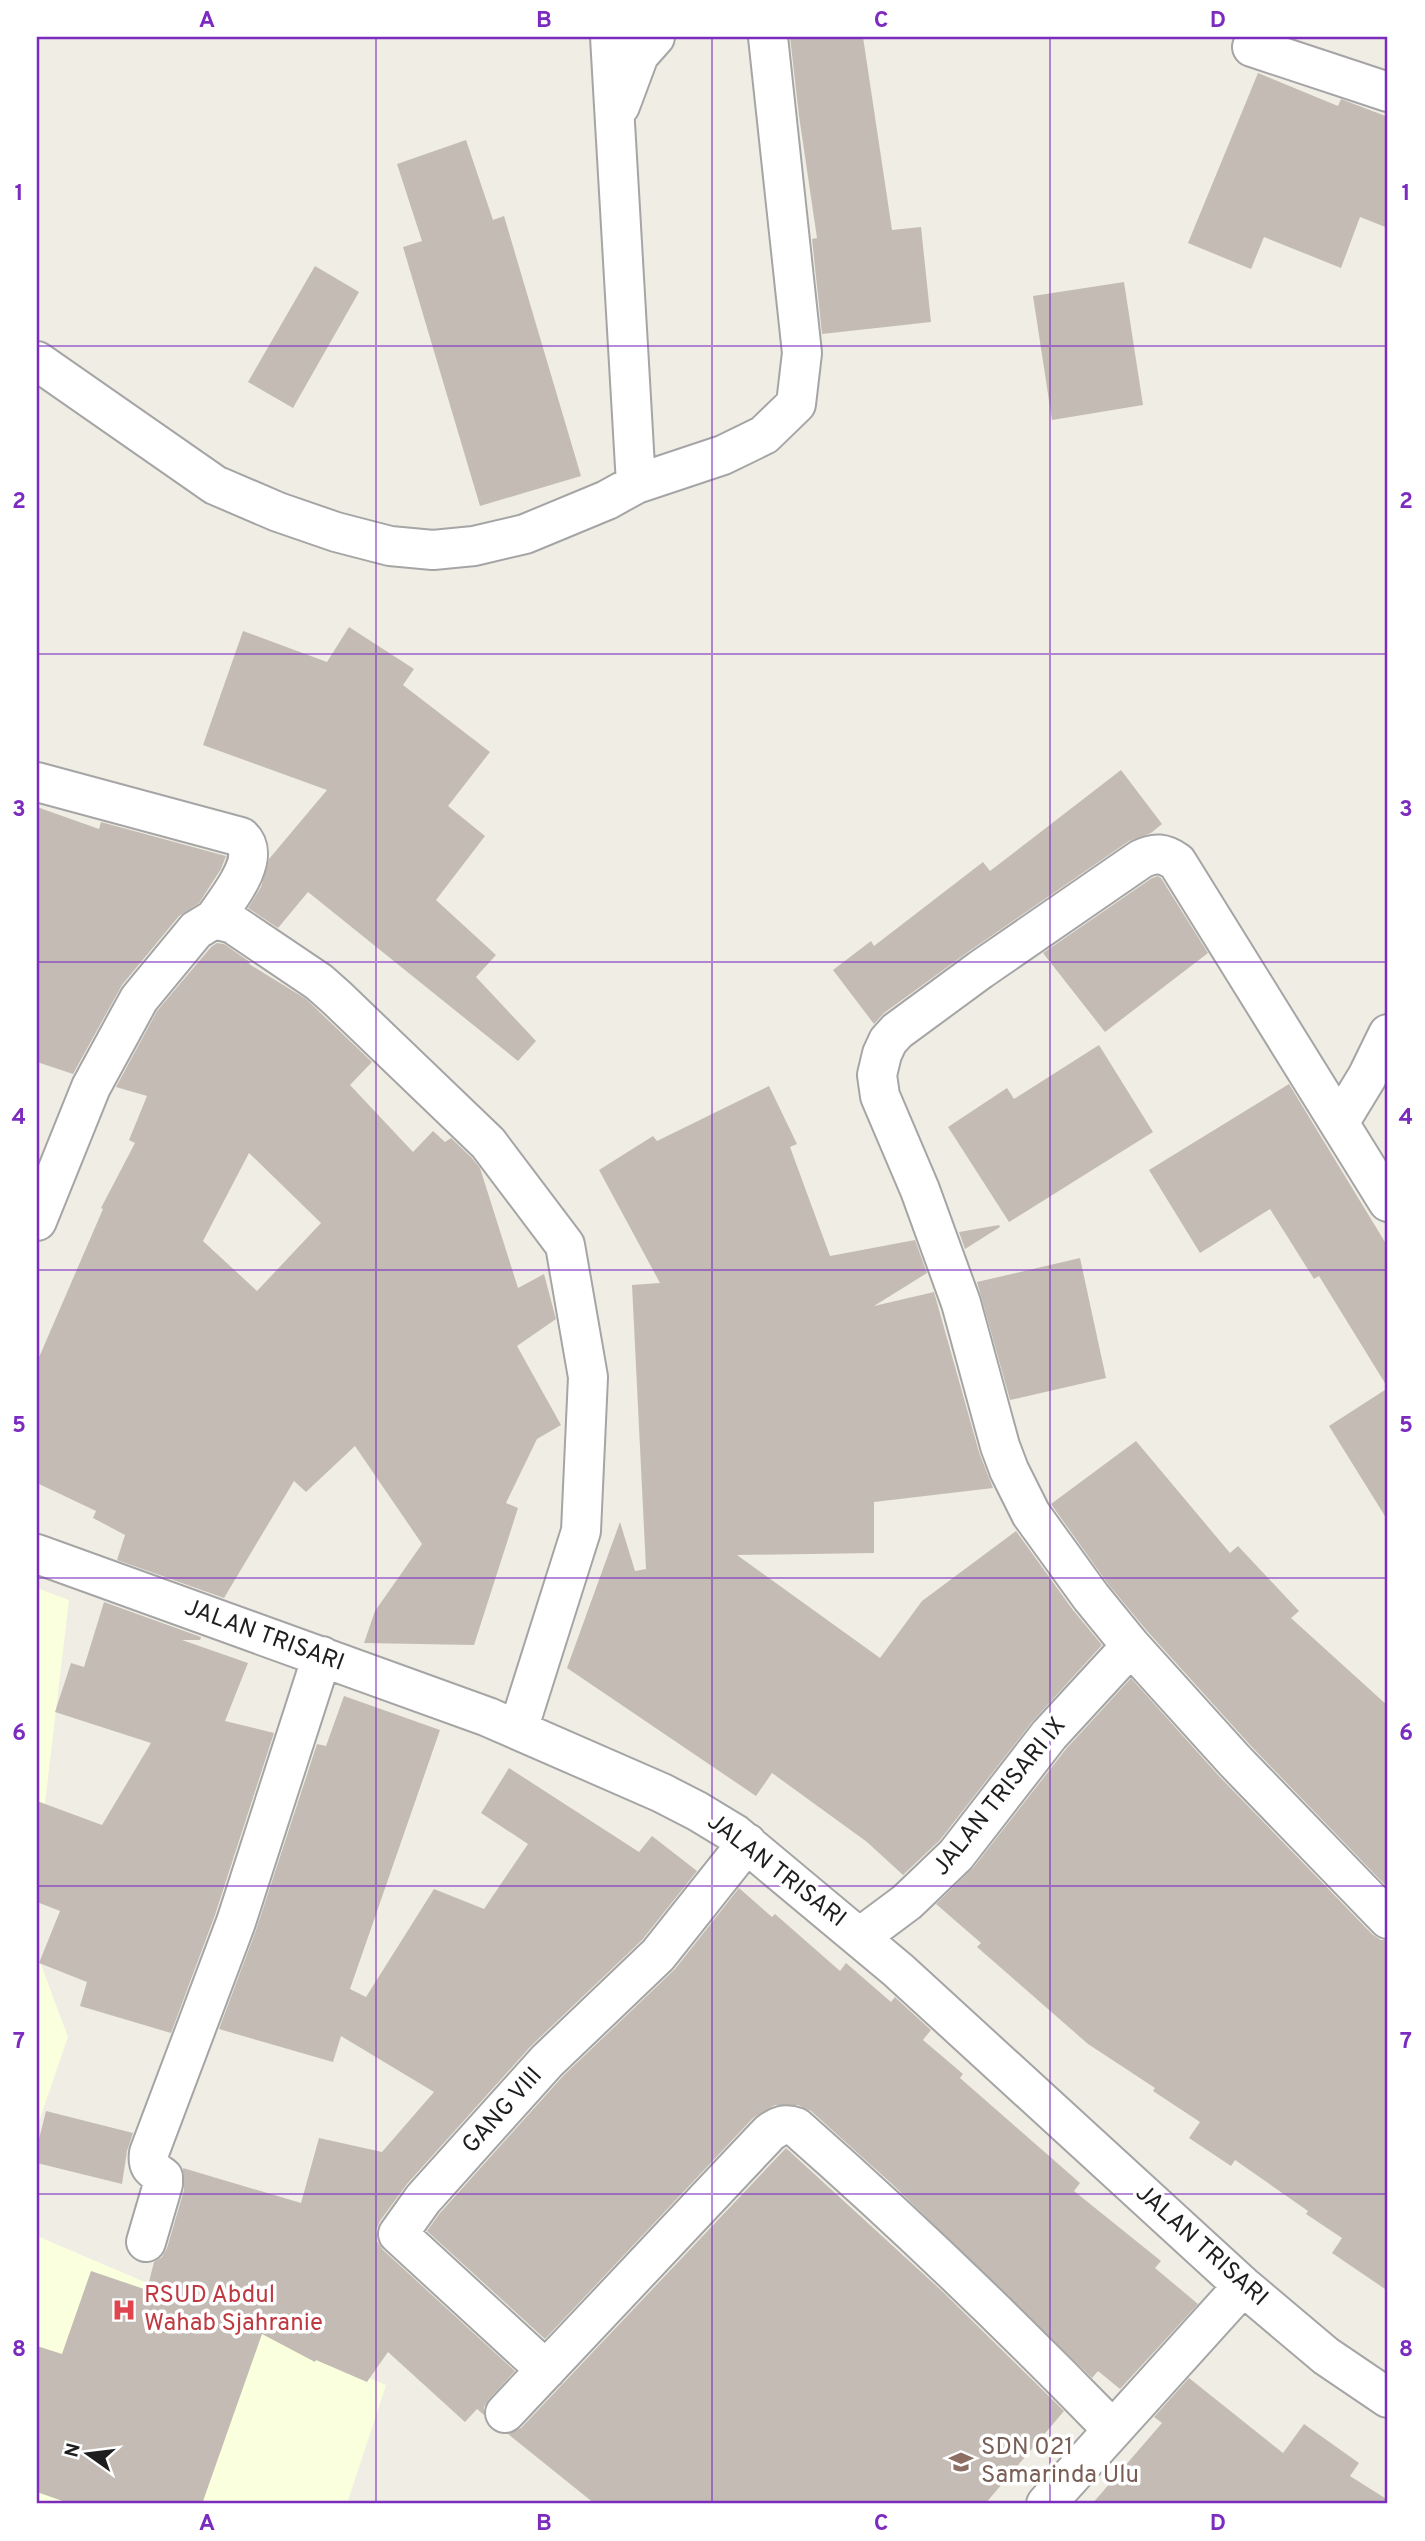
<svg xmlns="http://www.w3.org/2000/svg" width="1425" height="2541" viewBox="0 0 1425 2541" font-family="Overpass,sans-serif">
<rect width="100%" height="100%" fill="#efede4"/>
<path fill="#faffde" d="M37,1588L69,1600L37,1871Z
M37,1954L68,2037L37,2127Z
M37,2236L386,2385L347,2504H37Z"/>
<path fill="#c4bcb4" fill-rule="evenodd" d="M790,37H863L892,230L921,227L931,322L822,334L812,239L817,238L799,116Z
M1258,73L1338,106L1341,99L1388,117V228L1360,217L1341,268L1264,237L1251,269L1188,243Z
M466,140L493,220L504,216L581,476L480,506L403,247L422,241L397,164Z
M315,266L359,292L293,408L248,382Z
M1124,282L1143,405L1052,420L1033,296Z
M349,627L414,669L403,685L490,752L448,806L485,836L436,900L496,955L476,977L536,1041L518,1061L308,892L278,928L248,908L261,887L269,859L327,790L203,745L243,631L327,662Z
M1121,770L1162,824L1151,833L1129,841L968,952L884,1013L874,1024L833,970L871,941L874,946L983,862L990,871Z
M37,807L99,829L101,822L226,856L221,869L199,903L179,916L122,985L73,1074L37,1062Z
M1158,876L1161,878L1208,953L1105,1032L1043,953L1152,878Z
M217,943L224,944L250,962L249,964L306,999L372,1062L350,1085L413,1152L433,1131L445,1142L451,1138L472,1158L480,1168L518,1288L544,1274L556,1319L517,1346L561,1425L537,1439L506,1503L518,1508L474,1645L364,1643L375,1611L422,1544L355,1446L306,1492L294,1481L224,1598L117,1560L125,1535L93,1518L96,1511L37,1483V1362L103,1209L101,1208L135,1143L129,1140L147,1096L116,1087L157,1011L211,947ZM249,1153L321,1223L257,1291L203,1241Z
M1099,1045L1153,1132L1009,1222L948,1127L1007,1088L1014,1099Z
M1289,1084L1388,1247V1521L1329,1426L1388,1388L1319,1276L1314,1279L1270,1209L1200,1253L1149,1170Z
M769,1086L797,1144L790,1147L830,1256L915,1240L927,1273L874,1306L934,1292L979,1452L993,1488L874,1502V1553L737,1555L880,1658L922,1601L1016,1531L1073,1610L1102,1645L1032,1722L940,1840L903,1875L867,1842L772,1773L756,1796L567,1668L620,1522L635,1571L646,1569L632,1285L660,1283L599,1170L653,1136L657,1141Z
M999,1225L1000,1227L965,1249L959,1232Z
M1080,1258L1106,1378L1010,1400L977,1282Z
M1136,1441L1230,1553L1238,1546L1299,1611L1291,1618L1388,1706V1888L1251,1746L1148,1632L1108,1584L1051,1504Z
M104,1602L201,1637L200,1640H182L248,1663L225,1721L274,1733L215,1915L171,2033L80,2006L87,1982L39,1963L60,1911L37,1902V1801L102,1825L151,1743L55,1712L71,1663L84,1667Z
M1131,1678L1219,1776L1372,1934L1381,1940H1388V2291L1332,2253L1342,2238L1306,2214L1308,2211L1235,2160L1231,2166L1189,2138L1200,2122L1153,2091L1155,2088L1088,2044L977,1947L981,1943L936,1904L973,1868L1066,1749Z
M344,1696L440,1730L350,1989L366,1997L434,1889L484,1909L528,1844L481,1813L509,1768L639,1852L652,1836L697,1871L642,1940L531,2046L407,2184L380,2221L376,2230L377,2241L383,2250L515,2371L489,2399L484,2407V2415L477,2409L465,2422L388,2352L367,2382L316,2360L315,2362L262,2334L202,2504H71L37,2492V2346L62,2354L91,2271L147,2290L154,2262L162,2257L167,2248L184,2190L183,2168L301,2203L319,2138L382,2152L434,2092L341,2036L333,2062L219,2029L256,1930L317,1744L326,1746Z
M739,1888L772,1917L775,1914L840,1971L846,1963L891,2002L895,1997L898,2000L931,2030L923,2040L963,2074L960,2078L1080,2183L1074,2191L1161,2261L1155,2268L1198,2304L1120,2389L1098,2371L1092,2378L892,2184L811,2111L798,2105H775L753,2118L545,2339L427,2231L440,2213L563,2076L675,1969Z
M46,2111L133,2133L127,2151L122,2184L37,2163V2147Z
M786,2148L942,2291L1064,2411L985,2504H595L508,2434L521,2428Z
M1189,2378L1283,2453L1304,2424L1359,2463L1350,2476L1388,2500V2504H1092L1162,2423L1154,2417Z"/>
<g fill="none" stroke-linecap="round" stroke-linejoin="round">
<g stroke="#a5a5a5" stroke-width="42">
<path id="minor" d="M610,37L636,484
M1252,47L1388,92
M620,106L639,55L655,37
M37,361L215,485L278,512L336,532L390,546L433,550L474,546L525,534L607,500L636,484L723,455L764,435L796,404L802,353L768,37
M37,782L241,837C263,858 227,900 214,919
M1339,1123L1367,1077L1388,1034
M1388,1202L1177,862C1164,853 1155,852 1141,859L980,970L897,1031L888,1041L882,1054L877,1075L880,1096L920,1190L961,1303L1000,1446L1009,1470L1031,1514L1091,1597L1131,1646L1235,1761L1388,1919
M37,1221L91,1087L139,999L196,930L214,919L233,924L319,982L337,998L488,1143L565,1245L588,1377L581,1531L518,1730
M37,1554L488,1717L662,1793L697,1811L735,1834L898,1970L1243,2286L1326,2356L1388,2398
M860,1937L907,1902L956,1855L1049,1735L1131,1646
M146,2242L163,2184V2177C152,2169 147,2167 149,2153L236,1922L322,1656
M546,2370L398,2234L423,2199L547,2061L658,1955L747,1843
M505,2413L769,2133C778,2126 785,2123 796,2127C906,2224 1011,2325 1113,2430
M1046,2504L1243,2286"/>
</g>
<use href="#minor" stroke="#fff" stroke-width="38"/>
</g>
<path fill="none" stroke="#7b2cbf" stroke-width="2" stroke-opacity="0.55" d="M376,37V2504M712,37V2504M1050,37V2504M37,346H1388M37,654H1388M37,962H1388M37,1270H1388M37,1578H1388M37,1886H1388M37,2194H1388"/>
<defs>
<g id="hospital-bare" transform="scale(1.89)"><path d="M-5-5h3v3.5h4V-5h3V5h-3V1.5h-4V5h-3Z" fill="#e0444e" stroke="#fff" stroke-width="2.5" paint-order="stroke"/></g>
<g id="school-bare" transform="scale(1.89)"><path d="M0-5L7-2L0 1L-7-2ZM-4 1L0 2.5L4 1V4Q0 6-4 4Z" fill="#8d6e63" stroke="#fff" stroke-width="2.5" paint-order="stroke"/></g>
</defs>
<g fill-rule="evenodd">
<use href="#hospital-bare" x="124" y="2310"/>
<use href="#school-bare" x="961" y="2462"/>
</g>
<g text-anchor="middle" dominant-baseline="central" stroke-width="7" stroke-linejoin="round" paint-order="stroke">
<g font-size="24" fill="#1e1e1e" stroke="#fff">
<text transform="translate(264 1636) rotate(20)">JALAN TRISARI</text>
<text transform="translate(1000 1797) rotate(-51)">JALAN TRISARI IX</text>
<text transform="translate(776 1871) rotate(38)">JALAN TRISARI</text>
<text transform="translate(503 2111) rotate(-48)">GANG VIII</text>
<text transform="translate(1201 2246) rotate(42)">JALAN TRISARI</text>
</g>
<g font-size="24" fill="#be3a42" stroke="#fff" text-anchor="start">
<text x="144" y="2296">RSUD Abdul<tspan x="144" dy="28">Wahab Sjahranie</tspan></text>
</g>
<g font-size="24" fill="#785e54" stroke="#fff" text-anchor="start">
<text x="981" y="2448">SDN 021<tspan x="981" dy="28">Samarinda Ulu</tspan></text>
</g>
</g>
<rect width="1425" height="2541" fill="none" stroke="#ffffff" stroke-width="77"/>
<g transform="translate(88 2454) rotate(284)" stroke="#ffffff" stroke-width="5" paint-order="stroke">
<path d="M0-5L12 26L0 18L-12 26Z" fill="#1e1e1e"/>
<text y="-10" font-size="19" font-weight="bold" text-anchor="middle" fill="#1e1e1e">N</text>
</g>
<rect x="38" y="38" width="1348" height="2464" fill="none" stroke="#7b2cbf" stroke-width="2.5"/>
<g font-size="23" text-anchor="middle" font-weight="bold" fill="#7b2cbf">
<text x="207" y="27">A</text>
<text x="544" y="27">B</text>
<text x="881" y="27">C</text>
<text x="1218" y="27">D</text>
<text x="19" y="200">1</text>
<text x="1406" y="200">1</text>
<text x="19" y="508">2</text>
<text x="1406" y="508">2</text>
<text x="19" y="816">3</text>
<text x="1406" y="816">3</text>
<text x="19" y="1124">4</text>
<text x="1406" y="1124">4</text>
<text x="19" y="1432">5</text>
<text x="1406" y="1432">5</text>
<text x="19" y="1740">6</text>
<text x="1406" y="1740">6</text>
<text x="19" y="2048">7</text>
<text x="1406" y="2048">7</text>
<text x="19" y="2356">8</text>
<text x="1406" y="2356">8</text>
<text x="207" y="2530">A</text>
<text x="544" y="2530">B</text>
<text x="881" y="2530">C</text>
<text x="1218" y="2530">D</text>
</g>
</svg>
